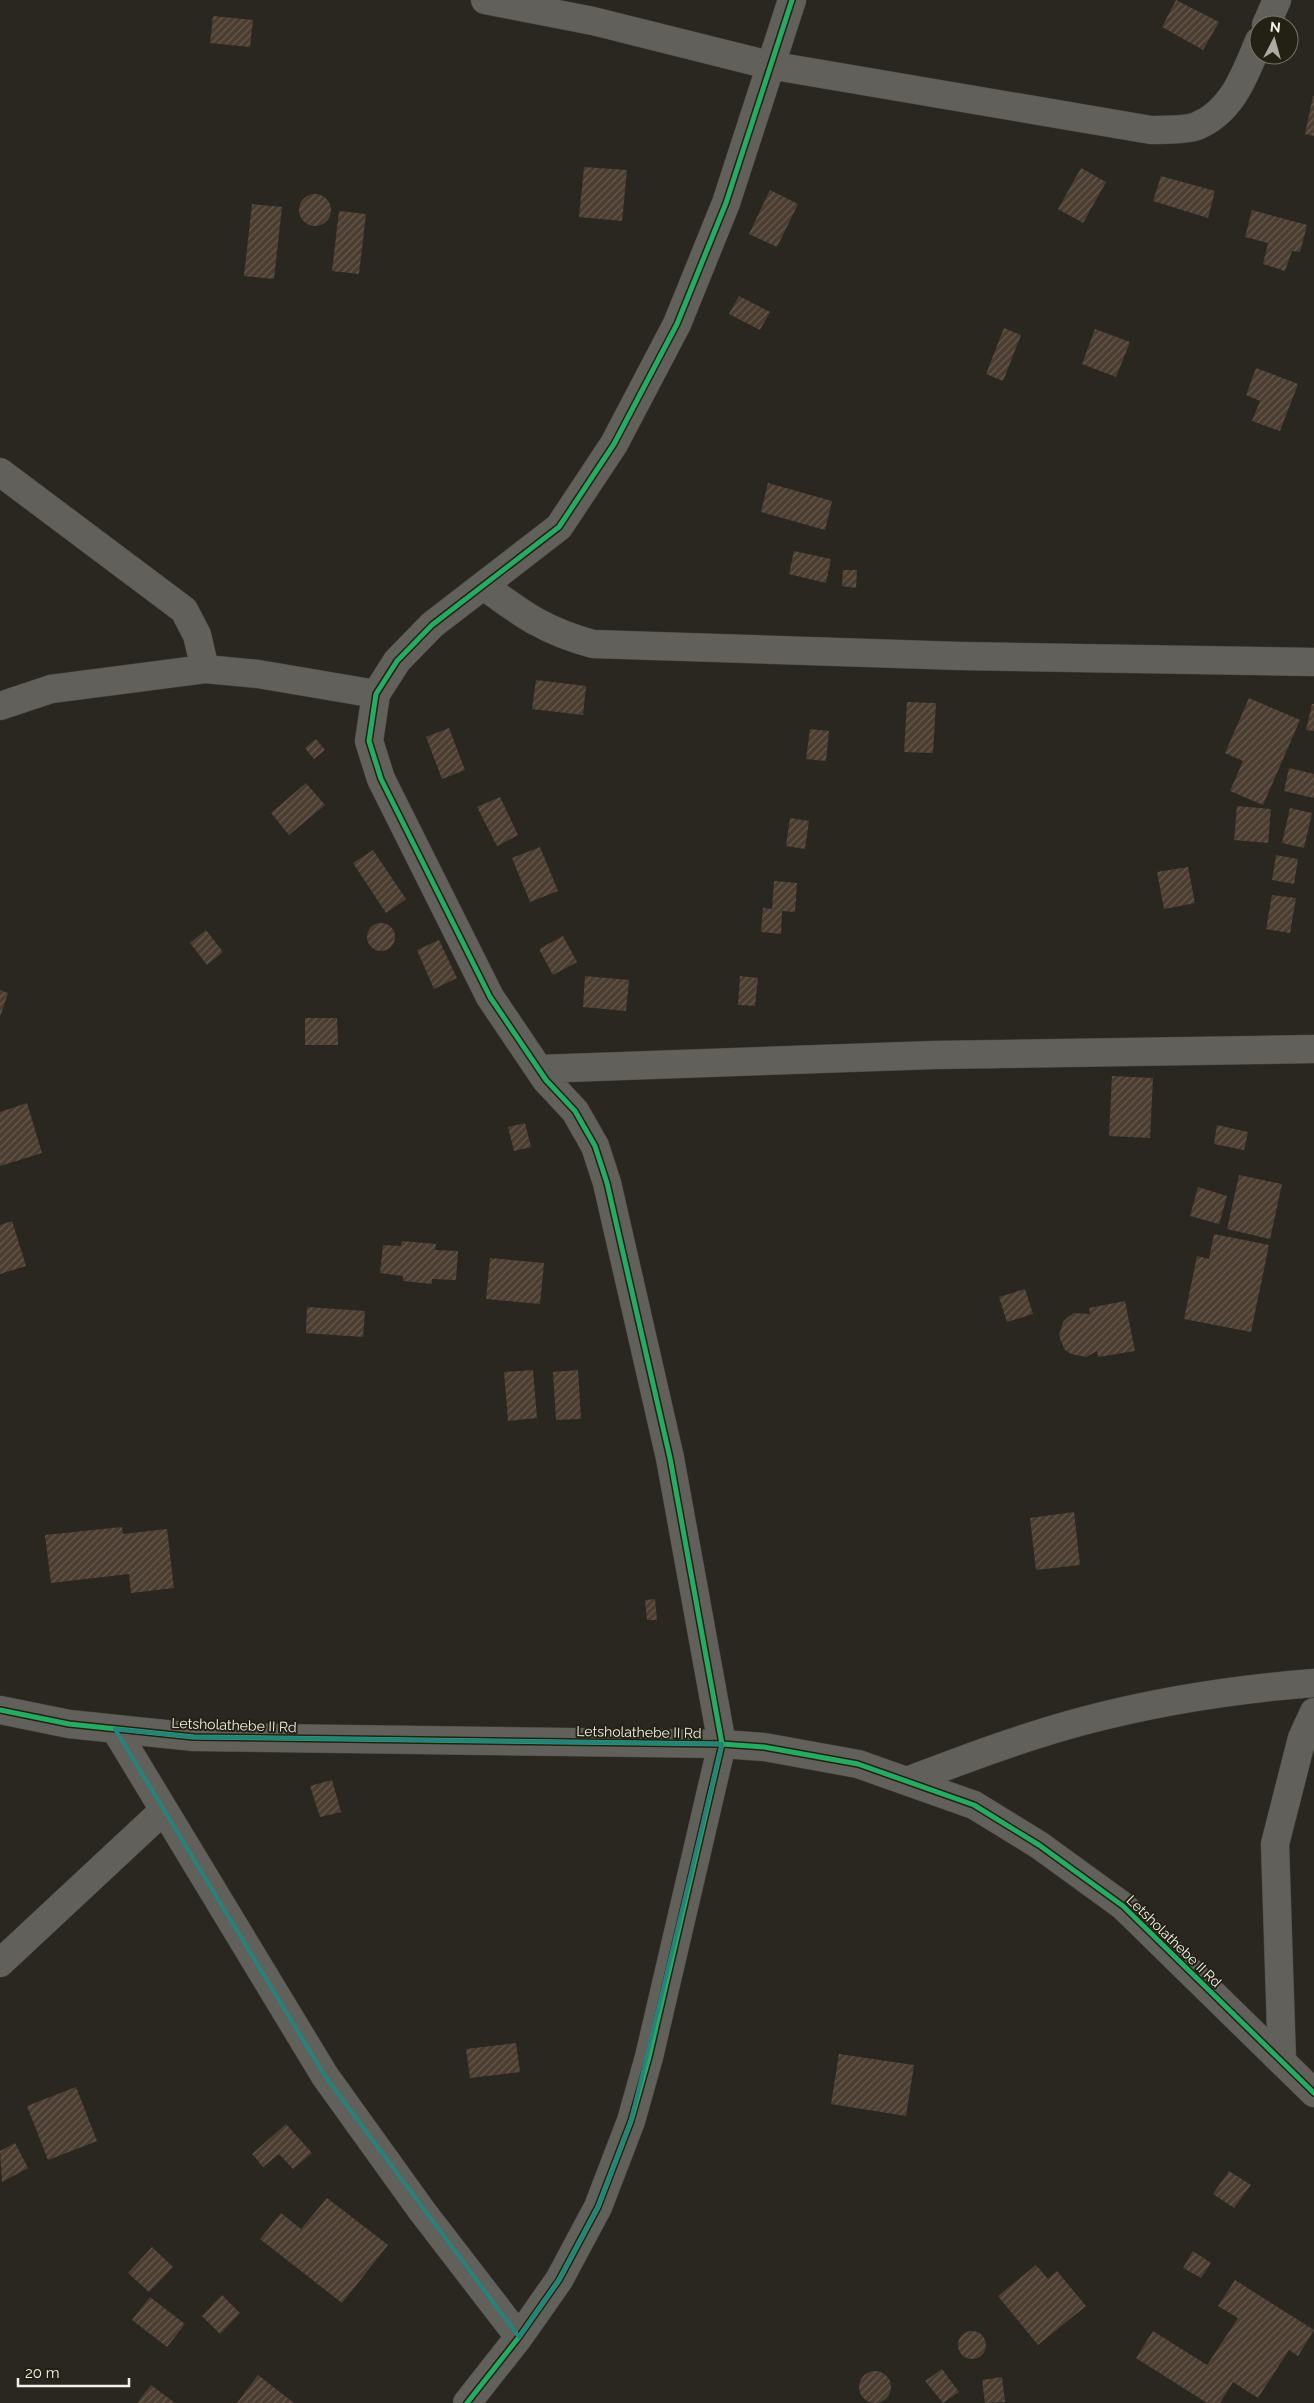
<svg xmlns="http://www.w3.org/2000/svg" width="1314" height="2403" viewBox="0 0 1314 2403" font-family="Raleway,sans-serif">
<defs>
<pattern id="building-hatch" width="6" height="6" patternUnits="userSpaceOnUse" patternTransform="scale(1.25)"><rect width="6" height="6" fill="#4c3d31"/><path d="M-1 1l2-2M0 6l6-6M5 7l2-2" fill="none" stroke="#665a4f"/></pattern>
</defs>
<rect width="100%" height="100%" fill="#2a2720"/>
<path fill="url(#building-hatch)" d="M1176,0L1219,22L1203,50L1162,27Z
M213,16L253,20L250,47L210,43Z
M1313,96H1314V136L1305,134Z
M584,167L627,170L622,221L579,217Z
M1081,168L1106,182L1083,223L1058,209Z
M1161,176L1215,191L1208,218L1153,201Z
M770,190L798,204L777,247L749,234Z
M299 210a16 16 0 1 1 32 0a16 16 0 1 1-32 0Z
M252,204L282,207L274,279L244,276Z
M1252,210L1307,225L1300,252L1292,251L1285,271L1263,264L1268,243L1245,237Z
M339,211L366,214L359,274L332,271Z
M739,296L770,312L760,330L729,314Z
M1004,328L1021,335L1003,381L986,374Z
M1095,329L1130,342L1116,377L1082,364Z
M1256,368L1298,384L1280,431L1252,421L1260,401L1246,395Z
M768,483L832,501L825,530L761,512Z
M794,551L831,559L826,583L789,574Z
M843,570H857L856,588L842,586Z
M536,680L586,686L583,715L532,709Z
M1249,698L1300,720L1263,805L1230,791L1243,761L1225,753Z
M907,702L936,703L933,753L904,752Z
M1312,704H1314V731L1306,730Z
M449,728L465,770L442,779L426,737Z
M810,729L829,731L826,761L806,759Z
M316,739L325,750L314,759L305,748Z
M1289,768L1314,774V798L1284,791Z
M306,783L325,805L289,835L271,813Z
M500,797L518,835L497,846L477,807Z
M1237,806L1271,809L1268,843L1234,840Z
M1290,808L1312,813L1304,848L1282,843Z
M790,818L809,821L805,849L786,846Z
M540,847L558,891L530,902L512,858Z
M373,850L406,899L386,913L353,863Z
M1276,855L1298,859L1294,884L1272,880Z
M1188,867L1195,903L1164,909L1157,872Z
M774,881L797,883L795,912L782,911L781,934L761,932L763,908L772,909Z
M1272,895L1296,898L1290,933L1266,929Z
M367 937a14 14 0 1 1 28 0a14 14 0 1 1-28 0Z
M206,930L223,952L207,965L190,943Z
M563,936L577,962L553,975L539,949Z
M439,940L457,978L434,989L417,950Z
M585,976L629,980L626,1011L583,1007Z
M740,976L758,978L755,1006L738,1005Z
M0,990L8,993L0,1017Z
M305,1018H337L338,1045H305Z
M1112,1076L1153,1078L1150,1138L1109,1136Z
M27,1103L42,1153L0,1166V1112Z
M525,1123L531,1147L514,1151L508,1127Z
M1217,1125L1248,1132L1244,1150L1214,1144Z
M1239,1175L1282,1184L1270,1239L1227,1229Z
M1198,1187L1227,1196L1219,1224L1190,1216Z
M12,1221L26,1266L0,1274V1225Z
M1214,1234L1269,1245L1251,1332L1184,1319L1197,1256L1209,1259Z
M402,1241L436,1244L435,1250L458,1251L456,1280L432,1279V1284L403,1281V1276L380,1273L383,1245L401,1246Z
M490,1258L544,1263L540,1304L486,1299Z
M1025,1289L1033,1314L1007,1322L999,1297Z
M1125,1301L1135,1351L1098,1357L1097,1351L1086,1357L1071,1354L1065,1350L1059,1336L1063,1322L1068,1317L1074,1313L1090,1314L1089,1308Z
M307,1307L365,1311L363,1337L306,1333Z
M533,1370L537,1418L508,1421L504,1372Z
M578,1370L581,1419L556,1420L553,1372Z
M1074,1512L1080,1565L1036,1570L1030,1518Z
M122,1527L123,1534L167,1529L174,1588L131,1593L129,1574L51,1583L45,1535Z
M655,1599L657,1620H647L645,1600Z
M332,1780L341,1812L320,1817L310,1786Z
M516,2043L520,2072L470,2078L466,2049Z
M839,2054L914,2065L906,2116L831,2104Z
M76,2087L97,2141L48,2160L27,2106Z
M286,2124L312,2153L293,2169L279,2154L263,2167L252,2154Z
M15,2143L28,2168L2,2182L0,2151Z
M1229,2171L1251,2185L1234,2208L1213,2194Z
M327,2198L388,2245L342,2303L260,2239L281,2213L301,2229Z
M152,2247L173,2267L149,2292L128,2273Z
M1193,2251L1211,2263L1201,2278L1183,2268Z
M1036,2265L1048,2279L1057,2271L1086,2306L1038,2345L998,2296Z
M1235,2280L1314,2330L1298,2356L1289,2350L1258,2398L1233,2382L1220,2403H1207L1136,2358L1153,2331L1207,2365L1238,2318L1218,2306Z
M222,2295L240,2313L220,2334L202,2316Z
M150,2297L185,2324L167,2347L132,2320Z
M958 2345a14 14 0 1 1 28 0a14 14 0 1 1-28 0Z
M942,2369L959,2392L943,2403L925,2381Z
M859 2387a16 16 0 1 1 32 0a16 16 0 1 1-32 0Z
M258,2375L294,2403H237Z
M1002,2377L1005,2402L985,2403L982,2380Z
M151,2385L175,2403H137Z"/>
<g fill="none" stroke-linecap="round" stroke-linejoin="round">
<g stroke="#47453f" stroke-width="29">
<path id="street" d="M485,0L593,21L769,65L1151,130C1164,129 1184,131 1197,126C1233,111 1245,74 1259,41
M1266,25L1277,0
M0,472L184,610L197,635L205,669
M484,586C523,615 545,631 593,644L960,656L1314,662
M0,706L51,689L205,669L258,674L376,694
M539,1069L934,1055L1314,1049
M115,1729L325,2076L422,2211L519,2337
M907,1781C965,1759 1023,1737 1083,1721C1158,1701 1236,1689 1314,1683
M0,1963L164,1810
M1282,2061L1275,1844L1302,1738L1314,1712
M467,2403L519,2337L559,2280L598,2207L631,2121L649,2057L722,1744L670,1458L607,1183L595,1146L575,1111L546,1080L490,997L381,779L369,741L376,694L397,661L432,625L559,527L614,444L677,324L726,203L792,0"/>
</g>
<g stroke="#47453f" stroke-width="29">
<path id="secondary" d="M0,1710L69,1724L194,1737L722,1744L764,1747L858,1764L974,1805L1039,1845L1123,1906L1314,2093"/>
</g>
<use href="#street" stroke="#62605b" stroke-width="28"/>
<use href="#secondary" stroke="#62605b" stroke-width="28"/>
<g stroke="#232014" stroke-width="8">
<path id="cycleway" d="M0,1710L69,1724L194,1737L722,1744L764,1747L858,1764L974,1805L1039,1845L1123,1906L1314,2093
M467,2403L519,2337L559,2280L598,2207L631,2121L649,2057L722,1744L670,1458L607,1183L595,1146L575,1111L546,1080L490,997L381,779L369,741L376,694L397,661L432,625L559,527L614,444L677,324L726,203L792,0"/>
</g>
<use href="#cycleway" stroke="#26ab63" stroke-width="5"/>
</g>
<path fill="none" stroke="#26827a" stroke-width="4" stroke-linejoin="round" d="M115,1729L194,1737L722,1744L631,2121L598,2207L559,2280L519,2337L325,2076Z"/>
<g text-anchor="middle" dominant-baseline="central" stroke-width="4" stroke-linejoin="round" paint-order="stroke">
<g font-size="14" fill="#f4f1e9" stroke="#232014">
<text transform="translate(234 1725) rotate(2)">Letsholathebe II Rd</text>
<text transform="translate(639 1732) rotate(1)">Letsholathebe II Rd</text>
<text transform="translate(1174 1941) rotate(44)">Letsholathebe II Rd</text>
</g>
</g>
<g transform="translate(1274 40) rotate(6)"><circle r="24" fill="#232014" stroke="#777469"/>
<path d="M0-4L9 19L0 12L-9 19Z" fill="#adaaa3"/>
<text y="-8" font-size="14" font-weight="bold" text-anchor="middle" fill="#f4f1e9">N</text>
</g>
<path d="M18 2378v8h111v-8" fill="none" stroke="#f4f1e9" stroke-width="2.5"/>
<text x="25" y="2378" font-size="15" fill="#f4f1e9" stroke="#232014" stroke-width="4" paint-order="stroke">20 m</text>
</svg>
